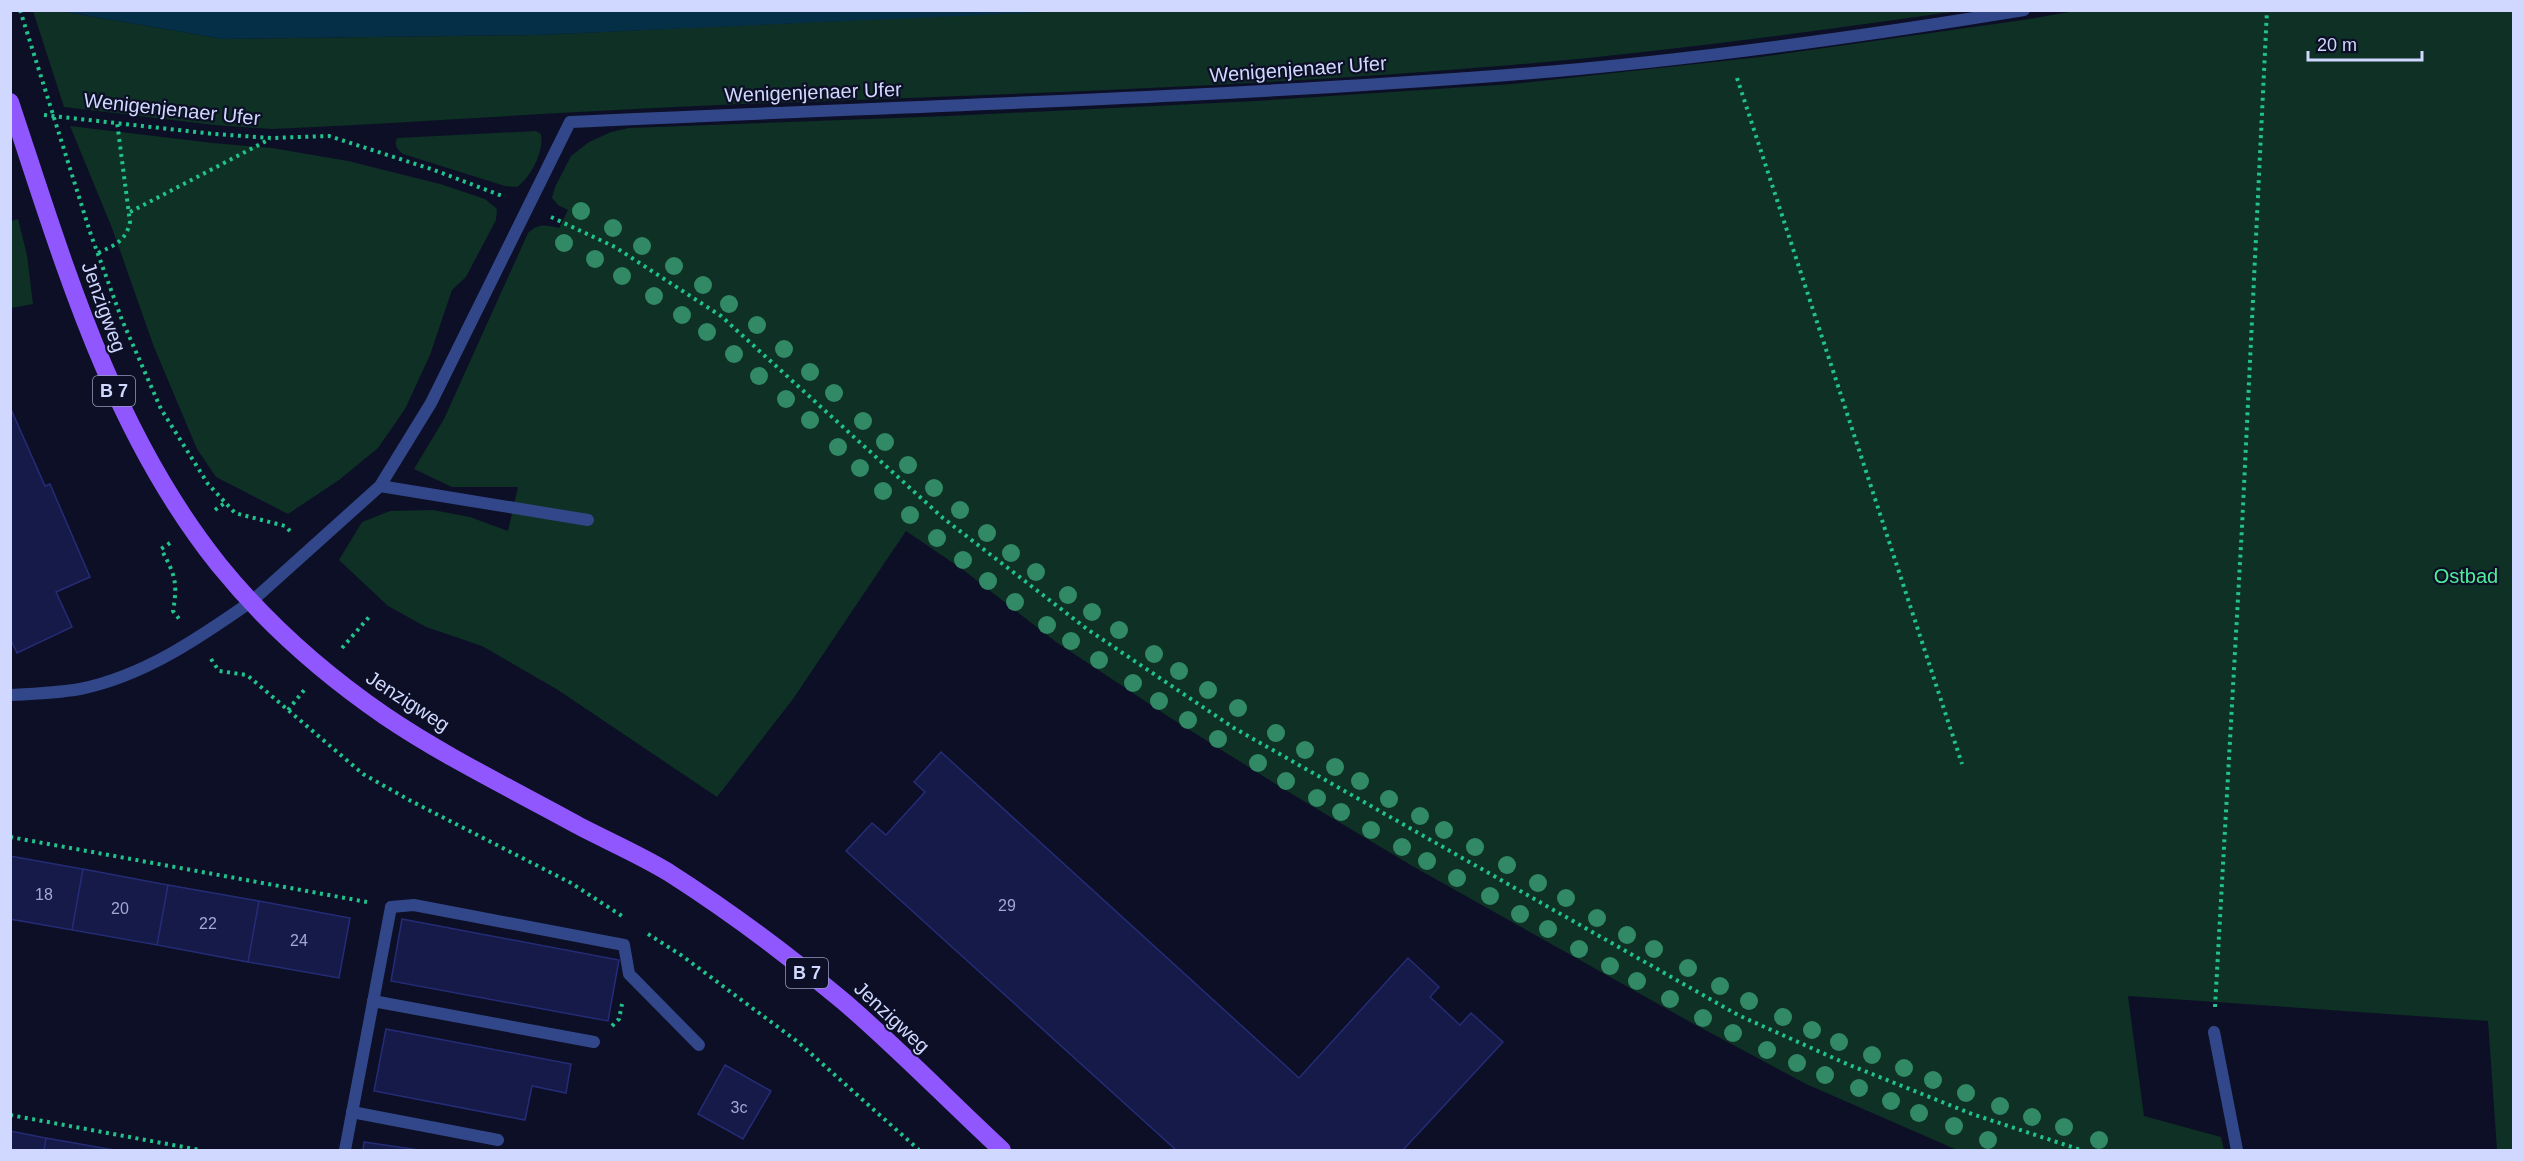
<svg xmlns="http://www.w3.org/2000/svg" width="2524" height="1161" viewBox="0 0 2524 1161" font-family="Arial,sans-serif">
<rect width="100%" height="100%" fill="#0c0f25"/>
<path fill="#0e3025" d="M1070,10L1959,11C1810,32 1662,52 1512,65C1241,88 968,95 697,106C555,112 414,123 272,129L214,125L64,107L33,11H60L223,39L537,35Z
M2075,11H2513V1150H2497L2488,1021L2128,996L2144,1116L2221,1137L2224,1150H1957L1806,1084L1692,1023L1414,867L1282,788L1169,717L1056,642L962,569L906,531L793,699L717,797L558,690L482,646L426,627L388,606L339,560L362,522L390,511L433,510L470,517L508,531L518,487H452L414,469L444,419L528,233C539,223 546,225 559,228L568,210L558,205L552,198L555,187L571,156L589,142L611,132L629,128L947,116L1256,101L1512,84L1760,57L2023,20Z
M70,126L213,143L272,148L348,161L440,184L485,199L497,209L496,220L466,277L452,290L430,355L405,409L378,448L339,480L288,514L216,477L197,449L154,347L112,228Z
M536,131L541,134C544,152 531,177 517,187L505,186L403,154C397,149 394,146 397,138Z
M18,219L27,255L33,304L11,308V221Z"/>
<path fill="#042f46" d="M60,11H1070L537,35L223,39Z"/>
<path fill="#161a48" stroke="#252c77" stroke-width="1.5" d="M10,407L45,486L50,484L90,577L56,592L72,627L17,653L10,638Z
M941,752L1299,1078L1408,958L1439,987L1430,997L1460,1025L1471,1013L1503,1042L1403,1150H1176L846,851L872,823L886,835L925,792L914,782Z
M10,856L83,869L72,930L10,919Z
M83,869L168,885L157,945L72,930Z
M168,885L259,901L248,962L157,945Z
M259,901L350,918L339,978L248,962Z
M402,919L619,960L608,1021L391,981Z
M386,1029L571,1064L566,1093L532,1086L525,1120L374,1091Z
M725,1065L771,1091L743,1139L698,1114Z
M10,1131L46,1138L44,1150H10Z
M46,1138L114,1150H44Z
M364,1142L419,1150H363Z"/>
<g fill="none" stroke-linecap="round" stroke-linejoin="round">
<path stroke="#21c28b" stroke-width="4" stroke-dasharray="3 4.5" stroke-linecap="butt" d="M20,10L91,235L122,320L161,409L208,484L235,513L285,526L291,532
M1737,78L1962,764
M44,115L214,134L272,138L329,136L434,170L505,197
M130,212L270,139
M551,217L615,247L721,316L943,518L1087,629L1234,728L1738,1015L1847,1064L1972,1114L2081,1150
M98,253C115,245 126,241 130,222L117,122
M215,510L226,502
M170,543L161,549C175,574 178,583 173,611L180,620
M342,648L369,617
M211,659L219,671L247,675L363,774L411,801L571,883L622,916
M288,710L305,689
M10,837L367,902
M648,934L681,955L798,1042L919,1150
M2215,1007L2242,527L2267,10
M612,1026L619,1019L622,1004
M10,1115L200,1150"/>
<path stroke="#324789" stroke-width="12" d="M380,486L588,520
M252,601L380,486L431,403L570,122C883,107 1195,99 1508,75C1680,62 1853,38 2024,10
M391,907L414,905L624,945L629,974L699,1045
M373,1001L594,1042
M2214,1032L2237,1150
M352,1112L498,1140"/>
<path stroke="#324789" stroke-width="12" d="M10,695C33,694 58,693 80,689C144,676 199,638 252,601
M345,1150L391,907"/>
<path stroke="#9157ff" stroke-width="18" d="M10,102C64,264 111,430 219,565C266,623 324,674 385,716C447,758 516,791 581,827C610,842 640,855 668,872C729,911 788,955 843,1001C898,1048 949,1101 1002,1150"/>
</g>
<g fill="#318965">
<circle cx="581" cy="211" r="9"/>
<circle cx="613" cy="228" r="9"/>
<circle cx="564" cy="243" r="9"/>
<circle cx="642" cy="246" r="9"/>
<circle cx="595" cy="259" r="9"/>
<circle cx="674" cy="266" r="9"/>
<circle cx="622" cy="276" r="9"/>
<circle cx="703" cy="285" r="9"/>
<circle cx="654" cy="296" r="9"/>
<circle cx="729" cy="304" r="9"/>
<circle cx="682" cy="315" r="9"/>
<circle cx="757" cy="325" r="9"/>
<circle cx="707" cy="332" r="9"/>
<circle cx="784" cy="349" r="9"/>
<circle cx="734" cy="354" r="9"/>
<circle cx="810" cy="372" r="9"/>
<circle cx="759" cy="376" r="9"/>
<circle cx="834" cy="393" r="9"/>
<circle cx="786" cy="399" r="9"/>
<circle cx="810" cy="420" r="9"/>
<circle cx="863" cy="421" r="9"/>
<circle cx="885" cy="442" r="9"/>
<circle cx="838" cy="447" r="9"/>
<circle cx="908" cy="465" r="9"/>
<circle cx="860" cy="468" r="9"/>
<circle cx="934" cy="488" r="9"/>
<circle cx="883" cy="491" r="9"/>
<circle cx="960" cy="510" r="9"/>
<circle cx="910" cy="515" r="9"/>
<circle cx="987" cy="533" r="9"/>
<circle cx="937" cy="538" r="9"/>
<circle cx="1011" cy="553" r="9"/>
<circle cx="963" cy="560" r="9"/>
<circle cx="1036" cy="572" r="9"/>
<circle cx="988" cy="581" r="9"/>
<circle cx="1068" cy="595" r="9"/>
<circle cx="1015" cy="602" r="9"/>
<circle cx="1092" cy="612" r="9"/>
<circle cx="1047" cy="625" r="9"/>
<circle cx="1119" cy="630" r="9"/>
<circle cx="1071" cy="641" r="9"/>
<circle cx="1154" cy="654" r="9"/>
<circle cx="1099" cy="660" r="9"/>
<circle cx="1179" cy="671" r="9"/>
<circle cx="1133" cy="683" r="9"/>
<circle cx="1208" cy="690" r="9"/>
<circle cx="1159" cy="701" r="9"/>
<circle cx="1238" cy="708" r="9"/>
<circle cx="1188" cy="720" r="9"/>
<circle cx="1276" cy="733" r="9"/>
<circle cx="1218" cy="739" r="9"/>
<circle cx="1305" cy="750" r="9"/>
<circle cx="1258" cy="763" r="9"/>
<circle cx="1335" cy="767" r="9"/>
<circle cx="1286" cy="781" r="9"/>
<circle cx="1360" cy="781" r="9"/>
<circle cx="1317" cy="798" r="9"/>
<circle cx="1389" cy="799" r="9"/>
<circle cx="1341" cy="812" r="9"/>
<circle cx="1420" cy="816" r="9"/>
<circle cx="1371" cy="830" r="9"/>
<circle cx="1444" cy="830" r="9"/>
<circle cx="1402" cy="847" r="9"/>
<circle cx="1475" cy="847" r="9"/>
<circle cx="1427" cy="861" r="9"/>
<circle cx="1507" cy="865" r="9"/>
<circle cx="1457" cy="878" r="9"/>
<circle cx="1538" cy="883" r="9"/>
<circle cx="1490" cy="896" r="9"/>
<circle cx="1566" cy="898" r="9"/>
<circle cx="1520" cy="914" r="9"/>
<circle cx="1597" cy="918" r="9"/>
<circle cx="1548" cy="929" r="9"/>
<circle cx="1627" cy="935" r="9"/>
<circle cx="1579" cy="949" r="9"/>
<circle cx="1654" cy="949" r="9"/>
<circle cx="1610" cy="966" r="9"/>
<circle cx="1688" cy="968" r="9"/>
<circle cx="1637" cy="981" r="9"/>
<circle cx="1720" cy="986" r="9"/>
<circle cx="1670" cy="999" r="9"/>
<circle cx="1749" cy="1001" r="9"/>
<circle cx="1783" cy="1017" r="9"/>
<circle cx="1703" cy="1018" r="9"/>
<circle cx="1812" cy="1030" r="9"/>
<circle cx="1733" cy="1033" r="9"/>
<circle cx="1839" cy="1042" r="9"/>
<circle cx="1767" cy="1050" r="9"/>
<circle cx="1872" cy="1055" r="9"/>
<circle cx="1797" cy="1063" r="9"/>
<circle cx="1904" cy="1068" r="9"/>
<circle cx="1825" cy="1075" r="9"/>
<circle cx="1933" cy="1080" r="9"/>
<circle cx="1859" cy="1088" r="9"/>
<circle cx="1966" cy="1093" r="9"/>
<circle cx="1891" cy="1101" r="9"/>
<circle cx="2000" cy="1106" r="9"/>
<circle cx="1919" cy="1113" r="9"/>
<circle cx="2032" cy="1117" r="9"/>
<circle cx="1954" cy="1126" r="9"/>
<circle cx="2064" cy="1127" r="9"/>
<circle cx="1988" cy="1140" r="9"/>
<circle cx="2099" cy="1140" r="9"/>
</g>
<g text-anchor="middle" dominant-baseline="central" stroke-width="4.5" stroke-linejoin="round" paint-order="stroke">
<g font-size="16" fill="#a2a8d1">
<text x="44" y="894">18</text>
<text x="1007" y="905">29</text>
<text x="120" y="908">20</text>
<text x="208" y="923">22</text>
<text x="299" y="940">24</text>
<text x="739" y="1107">3c</text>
</g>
<g fill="#0c0f25" stroke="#959cbe" stroke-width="1.5">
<rect x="93" y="376" width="42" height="30" rx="4.5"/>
<rect x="786" y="958" width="42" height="30" rx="4.5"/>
</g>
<g font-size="18" font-weight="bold" fill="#d0d8ff">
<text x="114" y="391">B 7</text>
<text x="807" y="973">B 7</text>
</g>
<g font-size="20" fill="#d0d8ff" stroke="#0c0f25">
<text transform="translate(1298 69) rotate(-4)">Wenigenjenaer Ufer</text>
<text transform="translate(813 92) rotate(-2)">Wenigenjenaer Ufer</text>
<text transform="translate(172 109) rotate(6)">Wenigenjenaer Ufer</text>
<text transform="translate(104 307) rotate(70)">Jenzigweg</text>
<text transform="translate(408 701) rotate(33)">Jenzigweg</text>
<text transform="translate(892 1017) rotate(43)">Jenzigweg</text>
</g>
<g font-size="20" fill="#4fec99" stroke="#0c0f25">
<text x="2466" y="576">Ostbad</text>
</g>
</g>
<rect width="2524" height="1161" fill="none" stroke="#d0d8ff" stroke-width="24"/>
<path d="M2308 51v9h114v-9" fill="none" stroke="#d0d8ff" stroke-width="3"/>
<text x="2317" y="51" font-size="18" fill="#d0d8ff" stroke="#0c0f25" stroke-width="4.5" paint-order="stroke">20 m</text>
</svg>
